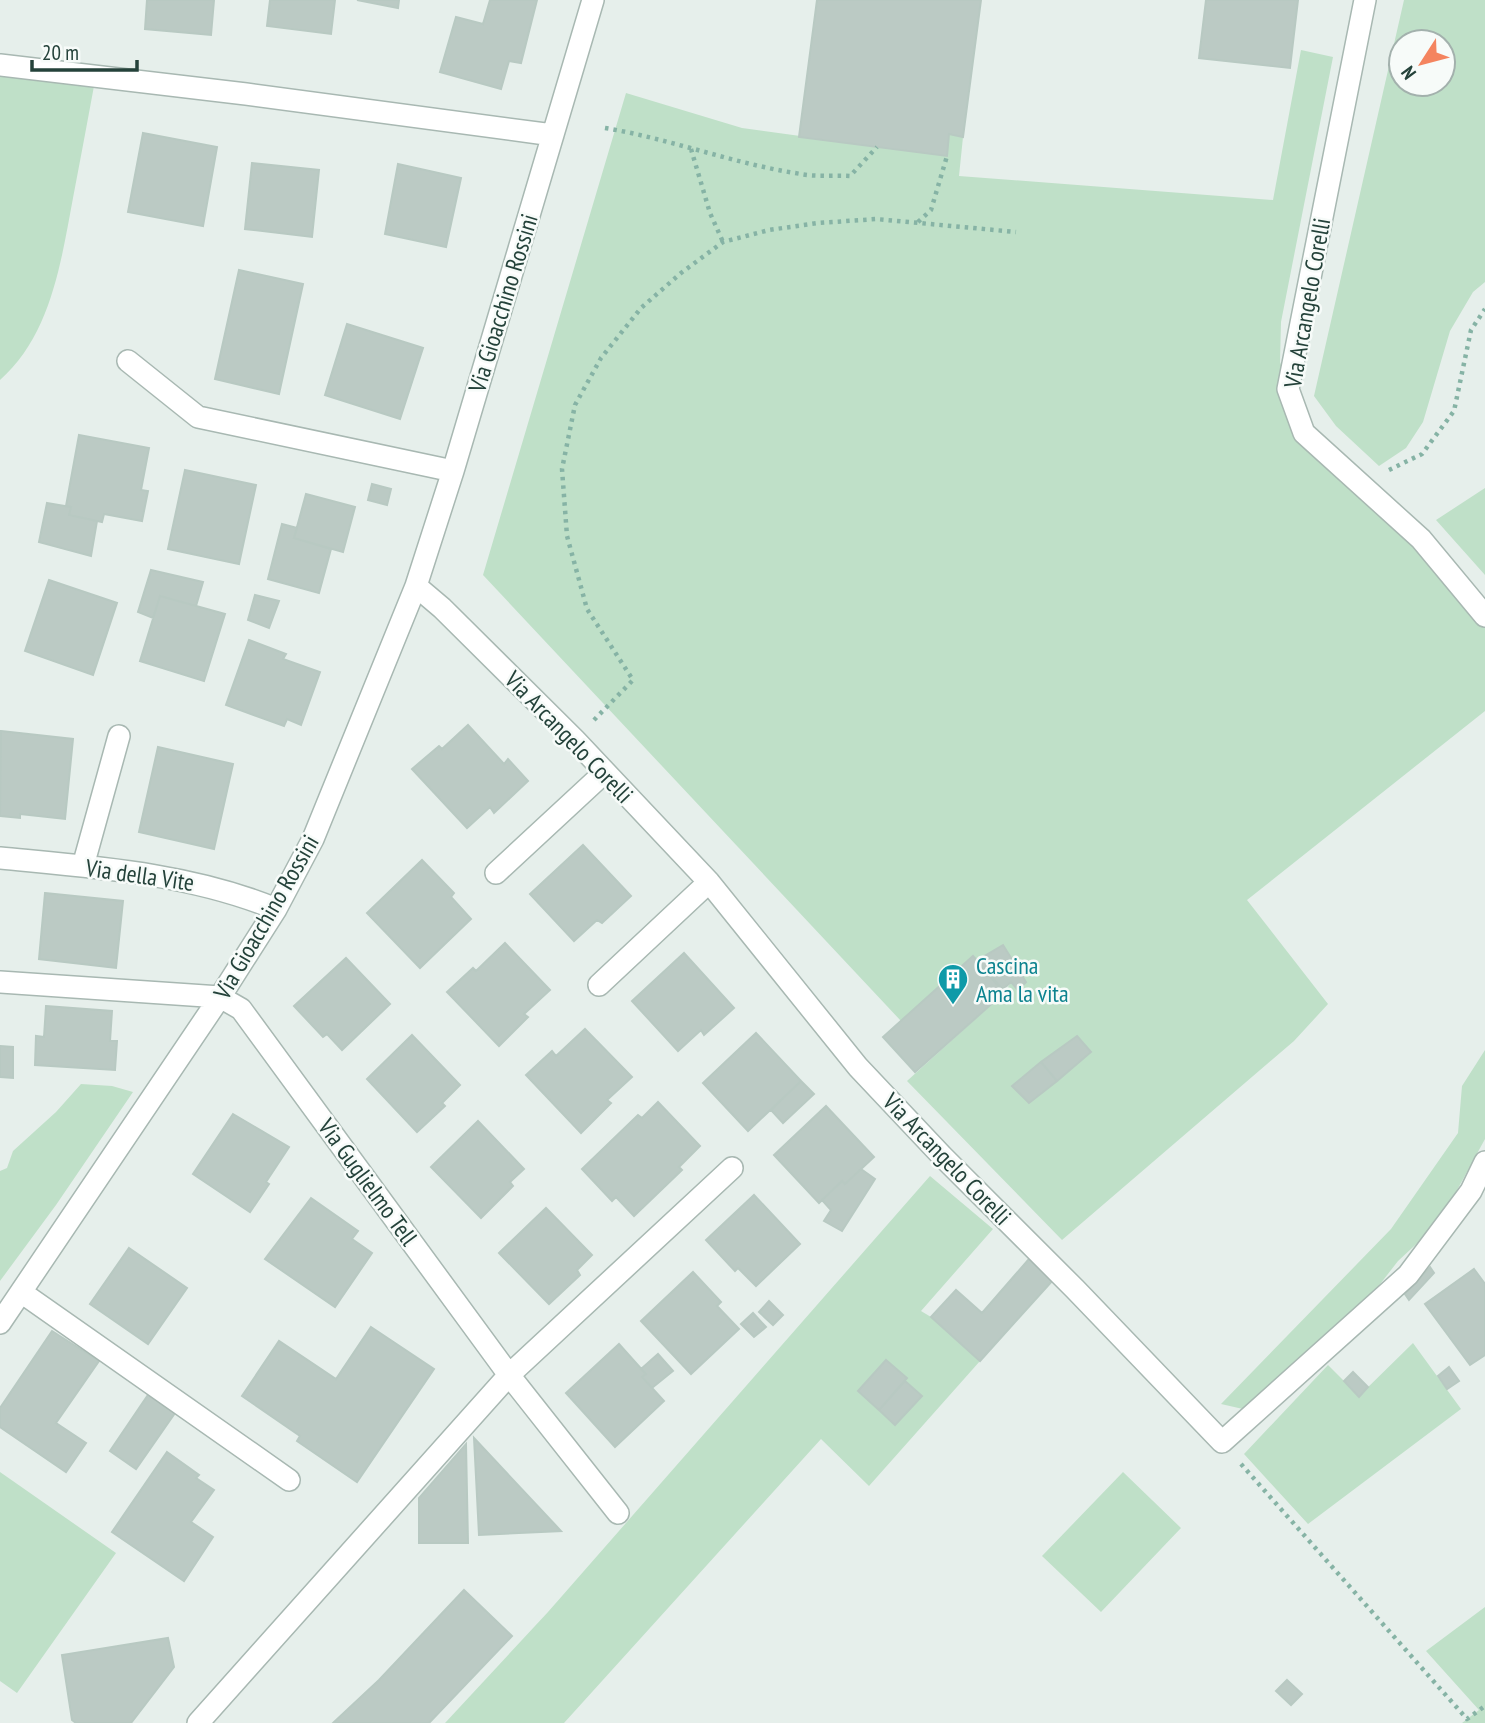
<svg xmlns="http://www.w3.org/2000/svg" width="1485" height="1723" viewBox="0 0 1485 1723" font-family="'PT Sans Narrow',sans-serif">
<rect width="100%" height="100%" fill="#e6efeb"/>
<path fill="#bfe0c8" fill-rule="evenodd" d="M1404,0H1485V282L1473,292L1450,331L1423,422L1406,448L1379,466L1336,426L1314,396ZM1401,42H1443V84H1401Z
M1301,50L1333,57L1281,322L1280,362L1304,433L1485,616V711L1247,900L1328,1004L1294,1041L1062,1240L907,1081L1005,992L1011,982L1018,990L1026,982L1003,946L901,1021L483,575L626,93L742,128L946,156L949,134L963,137L959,176L1273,200Z
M0,71L94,86C87,124 80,161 73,198C61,262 51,335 0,380Z
M1485,488V575L1436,520Z
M1485,1050V1139L1439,1223L1398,1261L1360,1310L1257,1403L1243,1409L1221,1404L1391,1229L1458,1133L1462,1086Z
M81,1084L112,1086L133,1092L56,1205L0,1281V1171L7,1168L13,1151L56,1112Z
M930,1176L993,1229L921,1311L931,1317L980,1361L869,1486L821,1439L564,1723H445L548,1612Z
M1413,1343L1461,1409L1308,1524L1244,1454L1328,1365L1359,1396Z
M0,1472L116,1553L17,1693L0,1681Z
M1123,1472L1181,1528L1101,1612L1042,1556Z
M1485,1607V1723H1462L1479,1710L1426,1651Z"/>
<path fill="#bbcac4" stroke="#b8c9c2" stroke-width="2" d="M147,0H214L211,35L145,29Z
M270,0H335L331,34L267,26Z
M357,0H399L398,8Z
M490,0H537L521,63L509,61L501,89L440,72L456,17L483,24Z
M817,0H981L963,137L949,134L947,156L799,137Z
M1206,0H1298L1290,68L1199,58Z
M143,133L217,147L203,226L128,212Z
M252,163L319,170L312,237L245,229Z
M398,164L461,178L446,247L385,234Z
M239,270L303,284L279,394L215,379Z
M347,324L423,348L400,419L325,395Z
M79,435L149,448L141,490L148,491L142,521L104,514L102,522L69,515L71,507L66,506Z
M185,470L256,485L239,564L168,549Z
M372,484L391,489L387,505L368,500Z
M306,494L355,507L343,552L294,538Z
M47,503L71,507L69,515L97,521L91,556L39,542Z
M282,524L297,528L294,538L331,549L319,593L268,579Z
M151,570L203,582L196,606L160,596L153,618L138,612Z
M49,580L117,603L93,675L25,651Z
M255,595L279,601L269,628L248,620Z
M160,596L225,614L204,681L140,661Z
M249,640L286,654L283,659L320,672L301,725L287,719L284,726L226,705Z
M468,725L504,764L508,759L528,781L494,813L490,807L467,828L412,769L439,746L442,749Z
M1,731L73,739L65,819L20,814V818L0,816Z
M158,747L233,764L214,849L139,832Z
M583,845L631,896L602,923L597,920L574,941L530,894Z
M422,860L454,893L451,897L471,919L420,968L367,913Z
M45,893L123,901L116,968L39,959Z
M505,943L550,990L524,1014L528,1017L499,1046L447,992L473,968L476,971Z
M1003,945L1026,982L1018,990L1011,982L1002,990L976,961Z
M684,953L734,1008L704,1035L701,1030L678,1051L632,1001Z
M973,956L1005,992L915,1072L883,1037Z
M346,958L390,1004L342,1050L327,1034L323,1037L294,1006Z
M46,1006L112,1011L110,1041H117L115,1070L35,1065L36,1036L44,1037Z
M585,1029L632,1077L607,1100L611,1103L581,1133L526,1075L552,1051L556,1056Z
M756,1033L801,1081L748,1131L703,1083Z
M412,1035L460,1085L442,1103L445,1106L417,1132L367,1079Z
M1077,1036L1091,1052L1057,1081L1041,1062Z
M0,1046L13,1047V1078L0,1077Z
M1041,1062L1057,1081L1029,1103L1012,1086Z
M801,1081L814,1094L783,1123L771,1110Z
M658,1102L700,1146L679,1167L682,1170L634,1216L616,1197L612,1201L582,1169L638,1115L642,1118Z
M826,1106L874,1157L845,1184L842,1181L819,1203L774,1155Z
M233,1114L289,1147L266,1182L269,1184L250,1212L193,1174Z
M478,1121L524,1169L510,1182L513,1186L481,1218L431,1167Z
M861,1169L875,1179L842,1231L824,1221L831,1210L822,1200L842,1181L845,1184Z
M754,1195L800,1244L756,1286L738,1268L735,1271L706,1240Z
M311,1198L358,1231L352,1239L372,1253L335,1307L265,1259Z
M546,1208L592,1255L577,1270L580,1275L549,1304L499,1253Z
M129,1248L187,1288L148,1344L90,1304Z
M1029,1259L1053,1280L980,1361L931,1317L956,1290L982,1313Z
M1430,1267L1434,1273L1409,1300L1405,1294Z
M1474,1269L1485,1284V1355L1470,1365L1425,1304Z
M693,1272L721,1302L717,1306L739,1329L691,1374L641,1321Z
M769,1301L783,1315L773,1325L759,1312Z
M753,1313L766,1327L754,1337L741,1324Z
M371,1327L434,1369L357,1482L297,1441L300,1436L242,1396L279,1341L336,1379Z
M52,1331L99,1361L56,1423L86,1443L66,1472L0,1427V1408Z
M619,1344L646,1374L642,1377L664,1401L615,1447L566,1393Z
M658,1354L673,1371L652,1388L642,1377L646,1374L641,1369Z
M886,1360L907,1378L879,1410L858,1391Z
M1449,1367L1459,1381L1447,1389L1438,1376Z
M1353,1372L1368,1387L1359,1397L1344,1381Z
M905,1381L922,1396L895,1425L879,1410Z
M148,1395L175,1413L136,1469L110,1451Z
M474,1438L561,1531L479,1535Z
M466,1444L468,1543H419V1498Z
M167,1452L199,1475L196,1478L214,1490L191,1522L213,1537L184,1581L112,1532Z
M464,1590L512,1636L429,1723H333L379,1680Z
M168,1638L174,1667L131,1723H76L72,1720L62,1655Z
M1287,1680L1302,1694L1291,1705L1276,1691Z"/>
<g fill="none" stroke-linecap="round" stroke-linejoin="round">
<g stroke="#a8b8b2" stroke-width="24">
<path id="minor" d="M1365,0L1288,389L1304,433L1421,539L1485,616
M0,65L246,94L553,135
M128,361L198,417L453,471
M416,586L442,608L575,740L709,882L858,1067L942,1156L1075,1289L1222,1442L1408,1275L1471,1191L1485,1162
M0,858C93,867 189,873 276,909
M83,866L119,736
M496,873L605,772
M0,982L220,997L241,1009L509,1375L618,1513
M599,985L709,882
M21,1292L289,1480
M0,1323L220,997L276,909L313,839L416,586L453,471L593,0
M198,1723L509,1375L732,1168"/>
</g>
<path stroke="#86b3a5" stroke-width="4.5" stroke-dasharray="3.5 5" stroke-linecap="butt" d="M605,128C671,139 734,164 801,174C816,177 834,175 850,176L877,147
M691,149L710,213L723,242
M918,222L931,210L947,156
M1389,470L1422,454L1454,411L1471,330L1485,309
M594,720L633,680L587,609L567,536L562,469L575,405L601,358L641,308L681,273L723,242L769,230L818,223L876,219L1016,232
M1241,1464L1467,1719L1485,1706"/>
<use href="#minor" stroke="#fff" stroke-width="21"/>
</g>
<defs>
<g id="building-pin" transform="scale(1.575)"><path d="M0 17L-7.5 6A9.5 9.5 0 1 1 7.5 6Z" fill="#0f9aa8" stroke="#f7fbf9"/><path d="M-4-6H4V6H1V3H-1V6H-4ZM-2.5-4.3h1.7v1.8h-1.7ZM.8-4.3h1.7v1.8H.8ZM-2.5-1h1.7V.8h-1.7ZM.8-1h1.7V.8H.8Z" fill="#fff"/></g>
</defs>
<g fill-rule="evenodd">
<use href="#building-pin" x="953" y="979"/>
</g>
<g text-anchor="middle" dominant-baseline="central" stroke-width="5" stroke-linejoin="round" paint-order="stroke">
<g font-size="24" fill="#24423a" stroke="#f7fbf9">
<text transform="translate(503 303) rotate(-73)">Via Gioacchino Rossini</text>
<text transform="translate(1307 303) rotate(-80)">Via Arcangelo Corelli</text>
<text transform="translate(569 737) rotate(46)">Via Arcangelo Corelli</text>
<text transform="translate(140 875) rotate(8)">Via della Vite</text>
<text transform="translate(266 917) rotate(-60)">Via Gioacchino Rossini</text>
<text transform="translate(947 1159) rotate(46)">Via Arcangelo Corelli</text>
<text transform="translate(368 1182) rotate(54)">Via Guglielmo Tell</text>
</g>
<g font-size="24" fill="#0d838f" stroke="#f7fbf9" text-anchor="start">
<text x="976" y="965">Cascina<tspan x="976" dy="28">Ama la vita</tspan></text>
</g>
</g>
<g transform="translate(1422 63) rotate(234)"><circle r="33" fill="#f7fbf9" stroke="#a3b1ad" stroke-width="2"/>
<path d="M0-5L12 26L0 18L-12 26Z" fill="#f4845f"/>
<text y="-10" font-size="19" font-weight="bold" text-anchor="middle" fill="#24423a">N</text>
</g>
<path d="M32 60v10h105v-10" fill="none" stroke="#24423a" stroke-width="3.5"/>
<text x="42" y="60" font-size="21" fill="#24423a" stroke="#f7fbf9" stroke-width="5" paint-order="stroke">20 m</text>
</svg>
